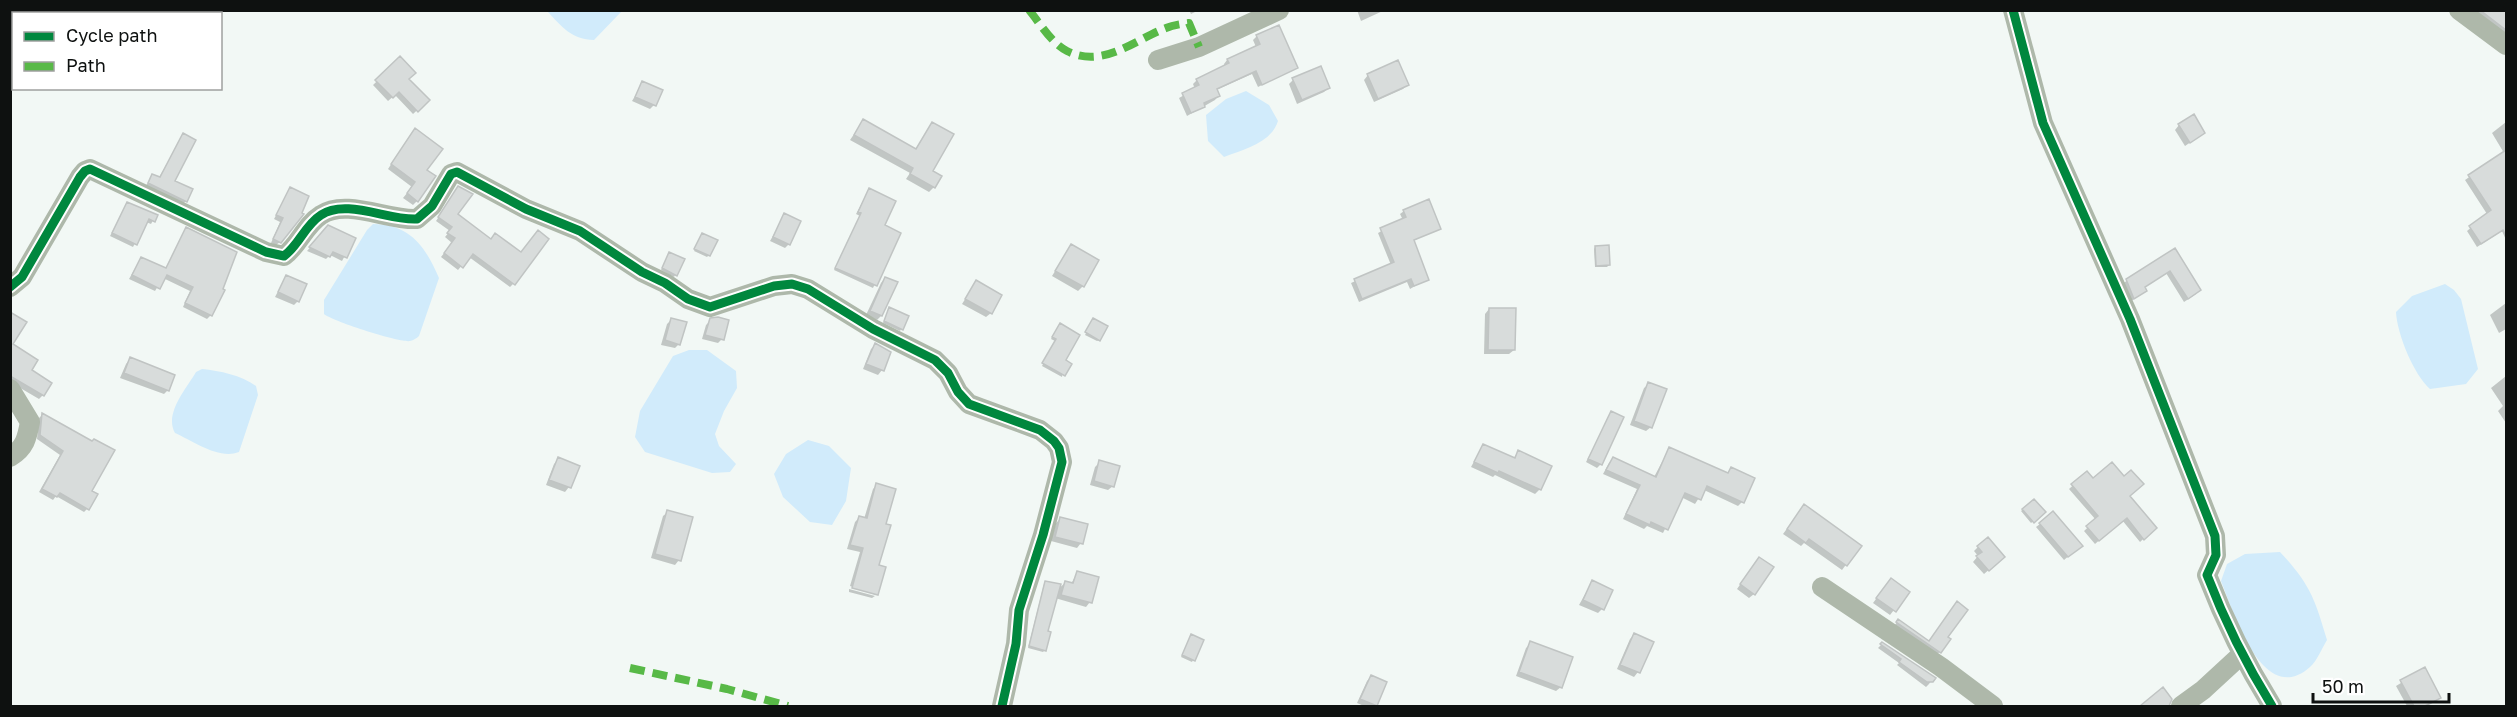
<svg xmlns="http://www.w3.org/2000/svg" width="2517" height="717" viewBox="0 0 2517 717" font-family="'Golos Text',sans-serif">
<rect width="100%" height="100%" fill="#f2f8f5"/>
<path fill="#d1ebfb" d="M547,11H622L594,40C572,40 561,26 547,11Z
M1246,91L1269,105L1278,121C1271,143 1245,149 1224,157L1208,141L1206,115L1226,99Z
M373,224C411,225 425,246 439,278L419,336C417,338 412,341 410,341C400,343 332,321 324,314V300L367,230Z
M2445,284L2454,290L2461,299L2478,369L2466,384L2430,389C2414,375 2397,334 2396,312L2412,296Z
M689,350H707L736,371L737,388L724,411L715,434L719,446L736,464L730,472L712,473L645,452L635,437L640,411L673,356Z
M202,369C220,371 241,375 256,386L258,395L239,452C219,460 193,441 175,433C164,414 186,389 196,372Z
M808,440L829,446L851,468L846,501L832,525L810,522L783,497L774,474L786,454Z
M2280,552C2310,584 2315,599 2327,640C2322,648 2317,661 2310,667C2263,709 2233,611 2221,581L2227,564L2245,554Z"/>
<path fill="#0003" d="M1189,10H1199L1191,14Z
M1357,10H1385L1361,21Z
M2470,10H2506V36Z
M1257,36L1296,68L1258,87L1252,74L1216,90L1218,96L1215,100L1187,116L1179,98L1195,89L1193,84L1197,80L1225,67L1224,64L1227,60L1256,47L1253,40Z
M10,41L14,42L10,53Z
M400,59L407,79L428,100L413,114L395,95L388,101L373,85Z
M1368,75L1407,85L1403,89L1374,102L1364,80Z
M1293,80L1329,87L1324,92L1297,104L1289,84Z
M643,83L654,105L650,109L632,101Z
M863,121L915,150L932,124L931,172L940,177L934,187L929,192L906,179L910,173L850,140Z
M2506,122V240L2502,231L2477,247L2467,231L2487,214L2465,180L2504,153L2492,133Z
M2179,125L2204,133L2185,146L2175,130Z
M411,134L425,171L417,201L413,205L403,198L412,187L388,169Z
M184,135L173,181L186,201L182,205L145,187L152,176L158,179Z
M458,188L456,214L491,241L513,284L510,287L469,257L458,270L441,257L452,243L445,237L450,231L436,221Z
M290,189L280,242L276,245L271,243L280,222L274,219Z
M869,190L883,226L899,234L873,288L834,270L860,216L856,214Z
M127,204L156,215L151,224L146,222L133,247L110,236Z
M1404,211L1439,228L1413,241L1427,279L1410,289L1407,282L1359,302L1351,283L1391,265L1378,233L1403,220L1400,214Z
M785,215L789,244L785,248L770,241Z
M328,227L354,239L342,261L330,255L326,259L307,251Z
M186,229L211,315L207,319L183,307L190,291L163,278L155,291L129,279L141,258L165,269Z
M702,234L709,255L707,257L694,251Z
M1071,246L1083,286L1078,291L1052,276Z
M1595,247L1609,265L1607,267H1595L1594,249Z
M2174,250L2196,294L2184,302L2166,273L2143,288L2145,291L2130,302L2122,284Z
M669,254L683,260L674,277L661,270Z
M286,276L298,301L294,305L275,297Z
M885,278L881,316L877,320L866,315L881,283Z
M976,282L991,313L986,317L962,304Z
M2506,303V329L2499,333L2490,315Z
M889,309L907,317L900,331L883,323Z
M1489,309L1514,350L1509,354H1484L1485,314Z
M672,319L679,344L675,348L661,345L667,324Z
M711,320L722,339L718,343L702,339L706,325Z
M1092,322L1099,340L1097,341L1085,335Z
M1058,327L1064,361L1062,377L1042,366L1055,341L1051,339Z
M875,345L882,370L878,375L863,369L871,349Z
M10,352L30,370L43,395L39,399L10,382Z
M130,359L168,390L164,394L120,378L126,364Z
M2506,376V423L2498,411L2503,406L2491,388Z
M1649,384L1651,427L1646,431L1630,425L1644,388Z
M1612,413L1601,464L1597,468L1586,462Z
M42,415L92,443L90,492L87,509L84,512L56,496L53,500L39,492L60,455L37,439L39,418Z
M1483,445L1513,459L1518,452L1540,489L1535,494L1495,475L1493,477L1471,467Z
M1669,449L1726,474L1731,469L1742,502L1738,506L1704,490L1695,504L1681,497L1663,533L1647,526L1644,529L1623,519L1637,489L1603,474L1609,463L1613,459L1654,477Z
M559,459L569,487L565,492L546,485L554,464Z
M1100,462L1113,486L1108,490L1090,485L1095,467Z
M2087,473L2093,480L2128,496L2155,528L2140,542L2122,520L2095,544L2084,531L2096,520L2069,489Z
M877,485L884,525L877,566L884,568L876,595L850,586L860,552L847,549L855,522L859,518L864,519L873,489Z
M2034,501L2044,512L2031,523L2021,511Z
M1800,511L1860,546L1842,570L1804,543L1801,546L1783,534Z
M668,512L679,560L675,565L651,558L663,516Z
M1061,518L1081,543L1077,548L1051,541L1056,523Z
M2040,524L2077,549L2064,560L2036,527Z
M1978,547L1999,561L1984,574L1973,562L1978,556L1974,551Z
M1755,563L1754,594L1749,598L1737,589Z
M1077,573L1090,602L1086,607L1055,598L1046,632L1045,650L1043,652L1028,648L1044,584L1046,582L1057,590L1065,583L1071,584Z
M1592,582L1602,609L1598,613L1579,605Z
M1887,584L1908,592L1890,615L1873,603Z
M849,589L875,596L872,598L849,592Z
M1898,621L1929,642L1946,638L1940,652L1937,654L1894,626Z
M1634,635L1652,643L1638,672L1634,677L1617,669L1630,639Z
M1191,636L1193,660L1192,662L1181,657Z
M1531,643L1561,687L1556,691L1516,676L1526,648Z
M1882,644L1933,678L1929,684L1926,687L1897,665L1899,663L1878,648Z
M2424,669L2439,698L2427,706H2407L2396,686Z
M1371,677L1375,705L1364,706L1357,703L1367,681Z"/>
<path fill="#d8dcdb" stroke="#c0c4c3" stroke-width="1.5" d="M2480,10H2506V30Z
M1279,25L1298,68L1262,85L1256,71L1217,89L1220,96L1204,103L1205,107L1191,113L1182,93L1199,85L1196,79L1229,63L1227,59L1260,44L1256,35Z
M400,56L416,73L409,79L430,100L418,112L399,92L393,98L375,80Z
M1398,60L1409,85L1378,99L1367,74Z
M1321,66L1330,88L1302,100L1292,78Z
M642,81L663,90L656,106L635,97Z
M2194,114L2205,133L2190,143L2178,124Z
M863,119L916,149L932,122L954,134L933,171L942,176L935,188L910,174L913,168L854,135Z
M415,128L443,149L427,170L436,176L418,202L407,193L415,182L391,164Z
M183,133L196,140L175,181L193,189L187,202L148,183L152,174L160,177Z
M2506,150V236L2503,230L2481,244L2469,226L2491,210L2468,175Z
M458,186L473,194L458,214L491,239L495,233L521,252L538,230L549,239L515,285L473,254L463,268L444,253L455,238L447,233L452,227L438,217Z
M290,187L309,196L302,213L304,214L281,243L273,239L283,218L276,215Z
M869,188L896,201L885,225L901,233L877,286L835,268L861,213L858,212Z
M1429,199L1441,229L1414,240L1429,280L1414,286L1411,279L1362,299L1354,279L1394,262L1380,228L1406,217L1403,210Z
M127,202L158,215L155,222L149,219L137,245L112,233Z
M784,213L801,221L790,245L773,237Z
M328,225L356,238L347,258L333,252L330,257L309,247Z
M186,227L237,252L223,289L225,290L212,316L185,303L193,287L167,275L160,289L132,275L141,257L166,268Z
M702,233L718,240L710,256L694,249Z
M1071,244L1099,260L1084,287L1055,271Z
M1609,245L1610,265L1596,266L1595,246Z
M2175,248L2201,290L2188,299L2170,271L2145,287L2147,291L2134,299L2126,279Z
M669,252L685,259L677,276L662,268Z
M286,275L307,284L299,302L278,292Z
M885,277L898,282L882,316L870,311Z
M976,280L1002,295L992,314L965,299Z
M889,307L909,316L903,330L884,321Z
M1489,308H1516L1515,350H1488Z
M10,312L27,322L13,344L38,360L32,370L52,383L44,396L10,376Z
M718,317L729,320L724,340L705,335L710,318Z
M671,318L687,322L680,345L665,340Z
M1093,318L1108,326L1100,341L1085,332Z
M1060,323L1080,335L1066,360L1072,364L1065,376L1042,363L1056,339L1052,337Z
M875,343L891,352L884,371L866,364Z
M130,357L175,375L169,391L124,373Z
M1648,382L1667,389L1652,428L1634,421Z
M1611,411L1624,417L1602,465L1588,459Z
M42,413L92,441L94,439L115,450L92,491L98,494L89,510L60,493L57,497L42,489L63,451L40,435Z
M1483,444L1515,458L1518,450L1552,466L1541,490L1499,471L1498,473L1474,462Z
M1669,447L1728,473L1731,467L1755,478L1744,503L1707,486L1701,500L1685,493L1668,530L1651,522L1650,525L1626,514L1640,485L1606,470L1613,457L1656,477Z
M558,457L580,466L571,488L549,480Z
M1099,460L1120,466L1114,487L1094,481Z
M2112,462L2124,476L2131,470L2144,484L2130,496L2157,528L2144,540L2127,518L2099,541L2086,526L2098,516L2071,484L2087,471L2093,478Z
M876,483L896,489L886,524L891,525L879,565L886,567L878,595L852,588L863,548L850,545L859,516L867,518Z
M2034,499L2046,512L2034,523L2022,509Z
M1804,504L1862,546L1847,566L1809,539L1806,543L1787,529Z
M667,510L693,517L681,561L655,554Z
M2053,511L2083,546L2068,557L2039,523Z
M1060,517L1088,524L1083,544L1055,537Z
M1988,537L2005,557L1989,571L1976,556L1982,552L1977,546Z
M1759,557L1774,567L1755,595L1740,584Z
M1077,571L1099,577L1092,603L1061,595L1065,581L1073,583Z
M1891,578L1910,592L1896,612L1876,598Z
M1592,580L1613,590L1604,610L1583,600Z
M1045,581L1061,584L1048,631L1051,632L1046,651L1029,646Z
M1957,601L1968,610L1948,637L1951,639L1941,653L1896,622L1898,619L1929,641Z
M1634,633L1654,642L1640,673L1620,665Z
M1191,634L1204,640L1195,661L1182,655Z
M1530,641L1573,657L1562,688L1519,672Z
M1882,642L1936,678L1933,682H1927L1899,662L1901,659L1880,644Z
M2425,667L2441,698L2425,706H2414L2400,680Z
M1371,675L1387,682L1377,706L1360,699Z
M2163,687L2172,699L2169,706H2140Z"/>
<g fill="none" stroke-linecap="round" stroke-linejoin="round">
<path stroke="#aeb8aa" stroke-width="20" d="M2013,10L2043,123L2130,319L2215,536L2216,555L2207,575C2225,622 2246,664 2272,706
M2459,10L2506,45
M1158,60L1199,47L1279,10
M10,287L22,277L80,177L85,171L90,169L266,252L284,256C299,245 305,225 321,215C346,198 389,221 417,219L432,206L451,174L457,172L526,209L580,231L642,272L665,283L688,299L710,307L774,286L792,284L808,289L873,329L935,360L948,373L958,392L969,404L1040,430L1054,441L1059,448L1062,462L1043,535L1019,610L1016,644L1002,706
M10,389L30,422C27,438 25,448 10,457
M1822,587L1941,667L1993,706
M2181,706L2203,690L2241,655"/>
<path stroke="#58b947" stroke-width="8" stroke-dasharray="15 8" stroke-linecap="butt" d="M1029,10C1040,23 1051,43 1067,51C1103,69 1134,40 1166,28C1173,25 1181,24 1189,23L1199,47
M630,668L727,689L788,706"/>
<g stroke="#fff" stroke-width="13">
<path id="cycleway" d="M2013,10L2043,123L2130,319L2215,536L2216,555L2207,575C2225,622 2246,664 2272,706
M10,287L22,277L80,177L85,171L90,169L266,252L284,256C299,245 305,225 321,215C346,198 389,221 417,219L432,206L451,174L457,172L526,209L580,231L642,272L665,283L688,299L710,307L774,286L792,284L808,289L873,329L935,360L948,373L958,392L969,404L1040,430L1054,441L1059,448L1062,462L1043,535L1019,610L1016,644L1002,706"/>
</g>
<use href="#cycleway" stroke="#00873e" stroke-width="9"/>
</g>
<rect width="2517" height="717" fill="none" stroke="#0e1110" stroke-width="24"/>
<rect x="12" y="12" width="210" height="78" fill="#ffffff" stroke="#9fa09f" stroke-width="1.5"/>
<rect x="24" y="32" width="30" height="9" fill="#00873e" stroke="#9fa09f" stroke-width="1.5"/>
<text x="66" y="42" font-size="18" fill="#0e1110">Cycle path</text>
<rect x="24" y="62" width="30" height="9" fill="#58b947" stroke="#9fa09f" stroke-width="1.5"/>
<text x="66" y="72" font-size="18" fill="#0e1110">Path</text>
<path d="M2313 693v9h136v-9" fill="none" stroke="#0e1110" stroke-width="3"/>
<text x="2322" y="693" font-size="18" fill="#0e1110" stroke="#ffffff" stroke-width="4.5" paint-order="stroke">50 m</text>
</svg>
